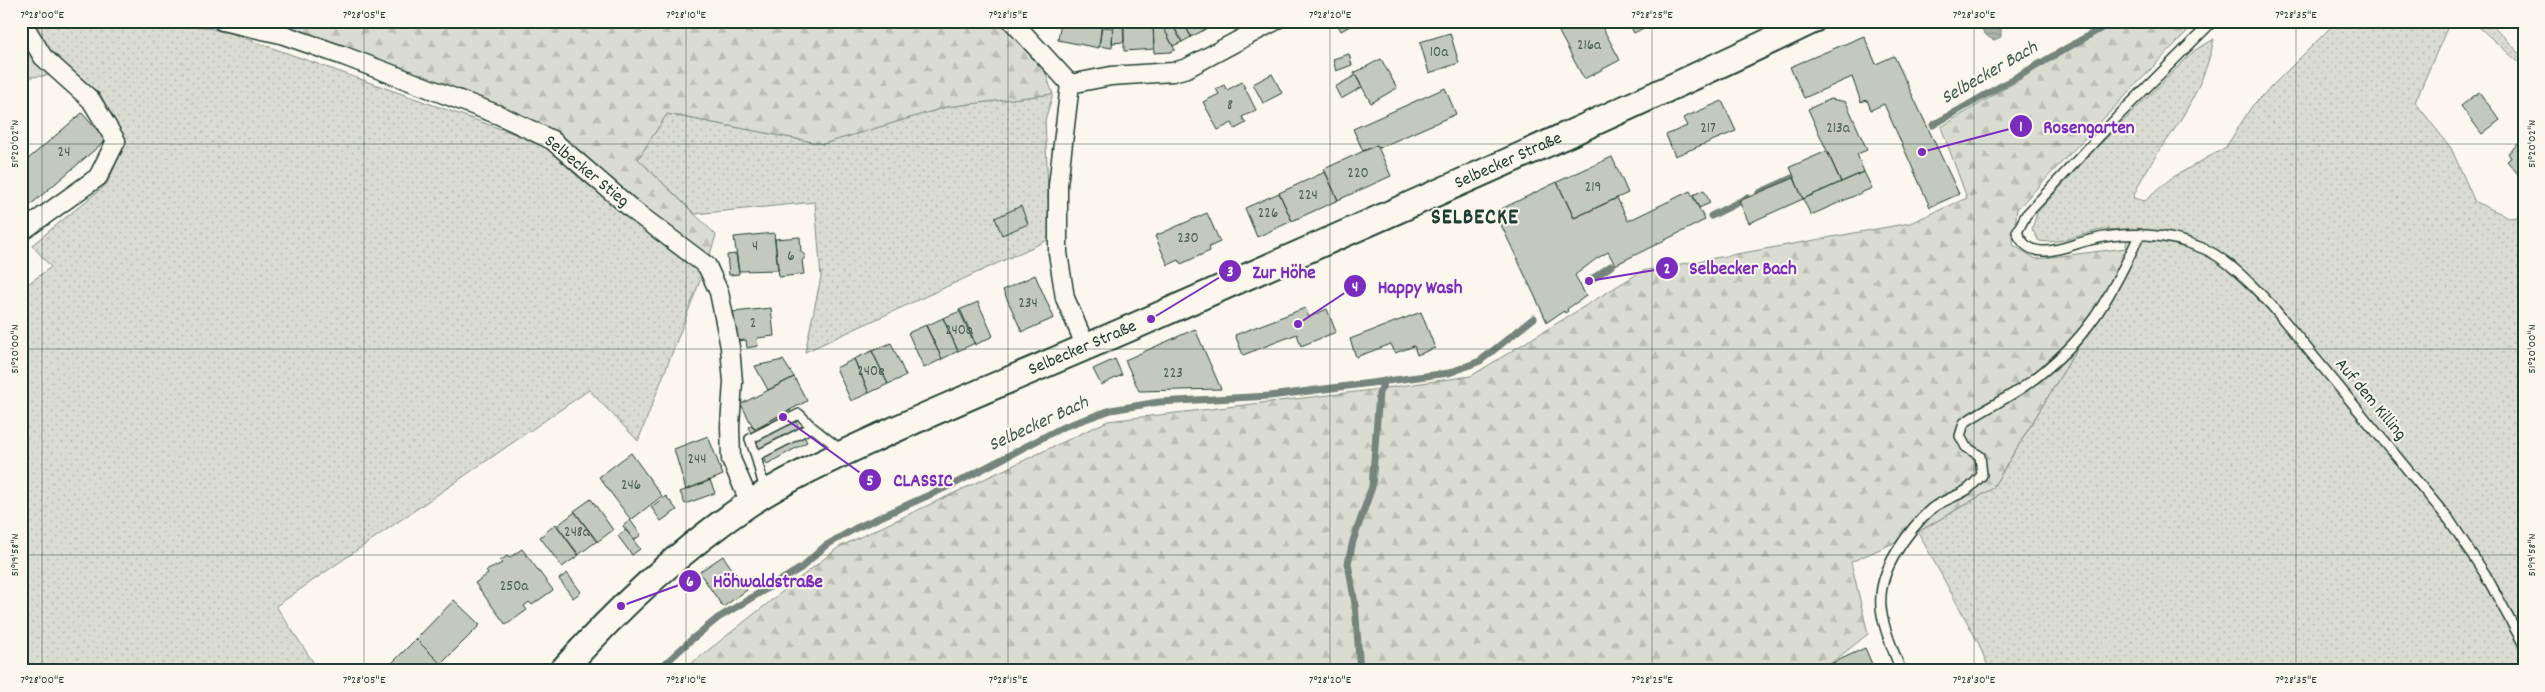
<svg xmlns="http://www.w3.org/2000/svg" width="2545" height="692" viewBox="0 0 2545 692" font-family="Dekko,sans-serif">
<defs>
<pattern id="grass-dots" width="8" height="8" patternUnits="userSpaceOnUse" patternTransform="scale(1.25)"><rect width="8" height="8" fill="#dbdcd1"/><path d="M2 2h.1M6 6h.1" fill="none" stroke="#bcbeb4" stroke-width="1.8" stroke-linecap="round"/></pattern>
<pattern id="forest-firs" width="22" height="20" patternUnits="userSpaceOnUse" patternTransform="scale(1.25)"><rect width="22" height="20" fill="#dbdcd1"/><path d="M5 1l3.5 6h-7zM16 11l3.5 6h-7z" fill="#bcbeb4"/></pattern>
<pattern id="water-rules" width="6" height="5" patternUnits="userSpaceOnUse" patternTransform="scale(1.25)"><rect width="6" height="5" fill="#adb4aa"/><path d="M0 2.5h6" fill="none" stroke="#8c948b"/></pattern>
</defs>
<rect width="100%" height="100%" fill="#fbf7ec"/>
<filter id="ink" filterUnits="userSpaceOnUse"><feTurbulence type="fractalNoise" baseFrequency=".02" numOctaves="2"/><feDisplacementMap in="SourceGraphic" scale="10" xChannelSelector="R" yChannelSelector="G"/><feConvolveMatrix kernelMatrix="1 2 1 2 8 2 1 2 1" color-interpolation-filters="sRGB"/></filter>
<g filter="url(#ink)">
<path fill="url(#grass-dots)" stroke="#7d8c82" d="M38,21H179L233,34L546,145L578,177L703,273L638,441L589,390L276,606L319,671H21V289L51,267L32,245L107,184L126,141L100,94L53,55L35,28Z
M2337,21H2444L2448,26L2415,102L2451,148L2475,202L2511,218L2524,216V671H1990L1978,642L1918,532L1992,489L2117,283L2126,248L2127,230C2119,230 2111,229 2103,230C2081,233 2061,245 2039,241L2032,229L2037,213L2093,151L2194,51L2214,39C2207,74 2191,105 2170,136C2156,156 2142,174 2133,198L2145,201L2170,179L2226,147L2252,106Z
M2472,21H2489L2524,58V67Z
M1053,94L1045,120L1050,239L805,352L821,277L815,202L695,214L638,159L667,114L823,144L946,107Z"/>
<path fill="url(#forest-firs)" stroke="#7d8c82" d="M250,21H1027L1053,94L946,107L823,144L667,114L638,159L716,235L708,261L560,137Z
M2117,21H2197L2017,209L2013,245L2036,259L2126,248L2117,283L1992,489L1918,532L1851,562L1868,634L1821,671H682L839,547L1108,421L1372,390L1471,376L1642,271L1910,223L1967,198L1941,127Z
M21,28L53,75L21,78Z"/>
<path fill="url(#water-rules)" stroke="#74847b" d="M1979,21H1998L2001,28V37L1994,40C1984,36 1982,31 1979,21Z"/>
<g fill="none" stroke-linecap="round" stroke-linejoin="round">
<path stroke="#74847b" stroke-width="7" d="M1933,125L2114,21
M1759,193L1792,178
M1711,216L1747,198
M1589,281L1611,266
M657,671L691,640L718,618L801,568L825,546L856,528L958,482L1063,427L1111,410L1159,402L1270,396L1449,373L1480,361L1534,318
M1360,671L1355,604L1348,563L1353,541L1372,487L1379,393L1385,381"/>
</g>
<path fill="#c4c9be" stroke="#1f3d34" d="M1068,21H1102L1099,48L1058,40L1061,22Z
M1124,21H1153L1154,49L1124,51Z
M1153,21H1160L1175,50L1170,52L1154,53Z
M1160,21H1171L1182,42L1173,46Z
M1177,21H1183L1191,37L1182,42L1172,24Z
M1183,21H1220L1191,37Z
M1336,21H1359L1341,31Z
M1579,21H1599L1620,60L1584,79L1559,32Z
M1628,21H1657L1634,33Z
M1113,24H1123L1124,42L1112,43Z
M1102,27L1113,28L1112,48L1099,46Z
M1450,33L1459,63L1429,73L1420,42Z
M1864,36L1876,64L1894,56L1959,194L1930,207L1884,104L1871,110L1867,100L1861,102L1852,77L1804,98L1790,67Z
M1349,54L1352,65L1336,71L1333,59Z
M1381,59L1397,88L1371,103L1354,73Z
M1272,74L1282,93L1263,103L1253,84Z
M1356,75L1362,87L1341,99L1335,87Z
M1242,82L1256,110L1242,117L1246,123L1235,129L1232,123L1218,130L1203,102L1219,94L1216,89L1224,85L1227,90Z
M1445,88L1456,114L1379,148L1377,145L1363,151L1353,129Z
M2479,92L2500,120L2482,134L2461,106Z
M1831,99L1846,102L1867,150L1857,154L1864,172L1841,182L1808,109Z
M1722,101L1736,131L1675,156L1666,135L1687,126L1683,118Z
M82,113L106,140L21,213V165Z
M2524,139V181L2507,161L2511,158L2508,153Z
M1377,145L1391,176L1338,200L1324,169Z
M1827,151L1841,182L1803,199L1790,167Z
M1612,157L1628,193L1574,218L1557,182Z
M1325,172L1338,200L1292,221L1279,193Z
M1864,172L1872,188L1811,215L1803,199Z
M1794,178L1803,199L1749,223L1739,201Z
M1557,182L1574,218L1617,198L1628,221L1690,191L1705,220L1615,265L1608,252L1596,259L1575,275L1586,296L1567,309L1568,311L1565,313L1564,311L1547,322L1495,212Z
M1704,190L1710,203L1699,208L1693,195Z
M1279,193L1292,221L1257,237L1245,208Z
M1021,206L1028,224L1002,235L995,218Z
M1207,213L1220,242L1209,247L1210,251L1181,264L1179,260L1168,265L1155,236Z
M774,233L778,270L739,271L734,237Z
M800,237L801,252L806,256L802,261L804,274L779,277L775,239Z
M736,254L739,274L729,275L727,255Z
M1035,275L1054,318L1022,332L1003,290Z
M978,302L993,336L975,345L959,310Z
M771,308L774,336L757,338L758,346L747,348L746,340L736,341L733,312Z
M1305,308L1309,317L1327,309L1336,332L1301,346L1297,334L1243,355L1235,335Z
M961,311L975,343L958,351L943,318Z
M1421,312L1435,348L1417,355L1414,346L1395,353L1391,344L1356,357L1350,339Z
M943,318L958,351L942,359L926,326Z
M926,325L942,359L924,368L908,333Z
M1195,329L1221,389L1139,391L1125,360Z
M891,343L906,376L888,384L872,351Z
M872,351L888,384L869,393L854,359Z
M854,359L869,393L851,401L836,368Z
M1115,359L1122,375L1101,385L1093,369Z
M783,360L794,377L768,390L755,366Z
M794,377L807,401L754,429L741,404Z
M790,410L807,442L767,464L748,427L752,425L754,429Z
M708,436L723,475L686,490L674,449Z
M631,453L662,496L631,520L599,477Z
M710,480L715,493L685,504L680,492Z
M666,496L677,510L661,521L651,507Z
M591,499L613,530L597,542L574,511Z
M575,512L597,541L578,555L557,526Z
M630,520L641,535L634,540L623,526Z
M556,524L579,555L562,567L540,537Z
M626,530L640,549L632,555L618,536Z
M522,549L553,590L532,605L529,602L524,606L527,610L506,625L475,583L488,574L486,571L502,563L500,561L507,556L509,558Z
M723,556L747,590L723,607L699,572Z
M567,573L581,592L573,598L559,579Z
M454,600L480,625L441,664L416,639Z
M416,639L447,670L450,668L453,671H396L390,665Z
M1865,648L1875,671H1828L1826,666Z"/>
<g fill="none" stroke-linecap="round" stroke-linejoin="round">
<g stroke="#1f3d34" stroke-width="12">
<path id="lane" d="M2213,21L2122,112L2026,215L2017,232C2022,244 2029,250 2042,251C2057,252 2076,243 2090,240C2127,231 2167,233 2202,248C2226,257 2254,287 2272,306L2450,521L2485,574L2524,645
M756,456L750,439L799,414L812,427
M765,491L756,456L812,427L841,450
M1901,671C1883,623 1868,598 1897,551C1907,535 1918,521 1931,509C1941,501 1955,497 1965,491C1972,487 1977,480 1982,475L1980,456L1966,447L1960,436L1964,423C1984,409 2007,399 2026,385C2087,341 2109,300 2140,234"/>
</g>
<g stroke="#1f3d34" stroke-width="21">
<path id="street" d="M222,21L281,34L344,56L499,115L552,140L633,210L707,266L719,292L730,347L733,382L730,426L731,459L750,503
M1012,21L1070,84L1058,185V253L1065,298L1086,347
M1070,84L1111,76L1173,72L1187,68L1275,21
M21,232L98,177L116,141L91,100L43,57L25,27L28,21"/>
</g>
<g stroke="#1f3d34" stroke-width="29">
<g id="secondary">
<path id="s1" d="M562,671C618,608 677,552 747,505C791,476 839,455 887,433C977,392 1070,355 1162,314C1379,218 1598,124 1812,21"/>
</g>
</g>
<use href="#lane" stroke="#fbf7ec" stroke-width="9"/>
<use href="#street" stroke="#fbf7ec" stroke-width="18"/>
<use href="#secondary" stroke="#fbf7ec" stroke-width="25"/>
</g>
</g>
<path fill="none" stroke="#1f3d34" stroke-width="1" stroke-opacity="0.45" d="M42,21V671M364,21V671M686,21V671M1008,21V671M1330,21V671M1652,21V671M1974,21V671M2296,21V671M21,144H2524M21,349H2524M21,555H2524"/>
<g text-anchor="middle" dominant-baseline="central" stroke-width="4" stroke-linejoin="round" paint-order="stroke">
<g font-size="15" fill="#486056">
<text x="1589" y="46">216a</text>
<text x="1439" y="53">10a</text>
<text x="1230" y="106">8</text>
<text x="1708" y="129">217</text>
<text x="1838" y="129">213a</text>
<text x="64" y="153">24</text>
<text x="1358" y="174">220</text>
<text x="1593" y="188">219</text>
<text x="1308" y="196">224</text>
<text x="1268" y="214">226</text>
<text x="1188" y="239">230</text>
<text x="755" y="247">4</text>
<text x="791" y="257">6</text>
<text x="1028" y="304">234</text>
<text x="753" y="324">2</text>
<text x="959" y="331">240a</text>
<text x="871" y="372">240e</text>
<text x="1173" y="374">223</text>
<text x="697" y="460">244</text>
<text x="631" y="486">246</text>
<text x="577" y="533">248a</text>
<text x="514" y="587">250a</text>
</g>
<g font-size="18" fill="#1f3d34" stroke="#fbf7ec">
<text stroke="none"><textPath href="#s1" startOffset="1085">Selbecker Straße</textPath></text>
<text transform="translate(586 172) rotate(39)">Selbecker Stieg</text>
<text stroke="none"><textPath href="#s1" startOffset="620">Selbecker Straße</textPath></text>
<text transform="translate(2370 400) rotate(50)">Auf dem Killing</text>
</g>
<g font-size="19" font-style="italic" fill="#425b52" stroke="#fbf7ec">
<text transform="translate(1990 74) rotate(-30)">Selbecker Bach</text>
<text transform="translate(1039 425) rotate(-25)">Selbecker Bach</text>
</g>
<g font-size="22" font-weight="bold" letter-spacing="1" fill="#1f3d34" stroke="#fbf7ec">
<text x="1475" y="218">SELBECKE</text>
</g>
</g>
<path fill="none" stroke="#7b2cbf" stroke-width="2" d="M1922 152L2021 126M1589 281L1667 268M1151 319L1230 271M1298 324L1355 286M783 417L870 480M621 606L690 581"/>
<g fill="#7b2cbf" stroke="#fbf7ec" stroke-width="2">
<circle cx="1922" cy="152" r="5"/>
<circle cx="1589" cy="281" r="5"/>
<circle cx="1151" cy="319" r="5"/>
<circle cx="1298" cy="324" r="5"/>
<circle cx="783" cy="417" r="5"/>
<circle cx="621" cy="606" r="5"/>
<circle cx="2021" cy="126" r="12"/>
<circle cx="1667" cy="268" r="12"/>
<circle cx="1230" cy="271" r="12"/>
<circle cx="1355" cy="286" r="12"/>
<circle cx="870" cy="480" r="12"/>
<circle cx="690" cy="581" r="12"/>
</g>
<g font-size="15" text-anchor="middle" font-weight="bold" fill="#fff">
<text x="2021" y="131">1</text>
<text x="1667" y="273">2</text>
<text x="1230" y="276">3</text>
<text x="1355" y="291">4</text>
<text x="870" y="485">5</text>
<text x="690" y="586">6</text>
</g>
<g font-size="19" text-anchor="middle" font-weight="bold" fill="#7b2cbf" stroke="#fbf7ec" stroke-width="4" stroke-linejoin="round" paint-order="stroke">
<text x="2089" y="133">Rosengarten</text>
<text x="1743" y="274">Selbecker Bach</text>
<text x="1284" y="278">Zur Höhe</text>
<text x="1420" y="293">Happy Wash</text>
<text x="923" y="486">CLASSIC</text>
<text x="768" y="587">Höhwaldstraße</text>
</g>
<rect width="2545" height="692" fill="none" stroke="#fbf7ec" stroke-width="55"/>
<rect x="28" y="28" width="2490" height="636" fill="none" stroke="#1f3d34" stroke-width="2"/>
<g font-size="12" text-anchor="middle" fill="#1f3d34">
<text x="42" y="18">7°28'00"E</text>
<text x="364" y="18">7°28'05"E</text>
<text x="686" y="18">7°28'10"E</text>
<text x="1008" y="18">7°28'15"E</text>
<text x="1330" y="18">7°28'20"E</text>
<text x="1652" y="18">7°28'25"E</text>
<text x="1974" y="18">7°28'30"E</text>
<text x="2296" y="18">7°28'35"E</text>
<text transform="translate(14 144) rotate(-90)" y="4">51°20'02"N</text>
<text transform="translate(2531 144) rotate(-90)" y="4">51°20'02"N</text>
<text transform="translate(14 349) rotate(-90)" y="4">51°20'00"N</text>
<text transform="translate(2531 349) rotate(-90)" y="4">51°20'00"N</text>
<text transform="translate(14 555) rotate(-90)" y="4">51°19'58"N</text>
<text transform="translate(2531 555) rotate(-90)" y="4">51°19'58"N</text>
<text x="42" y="683">7°28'00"E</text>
<text x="364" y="683">7°28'05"E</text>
<text x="686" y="683">7°28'10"E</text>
<text x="1008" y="683">7°28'15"E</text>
<text x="1330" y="683">7°28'20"E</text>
<text x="1652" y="683">7°28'25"E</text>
<text x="1974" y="683">7°28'30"E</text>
<text x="2296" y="683">7°28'35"E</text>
</g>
</svg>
